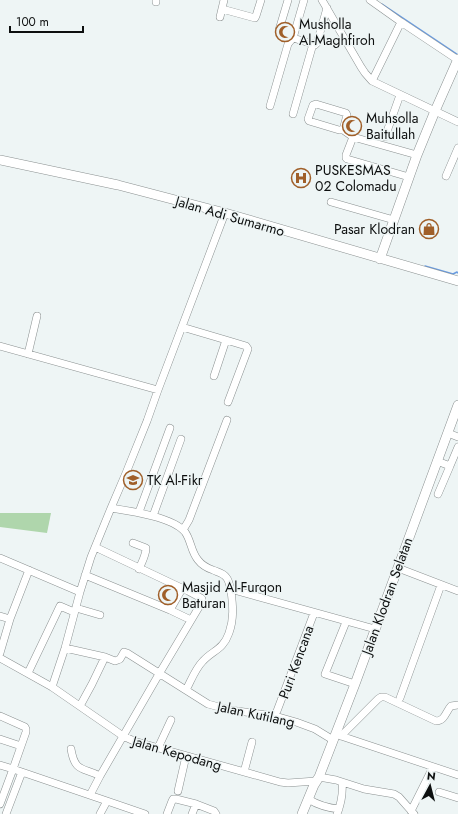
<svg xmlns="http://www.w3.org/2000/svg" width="458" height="814" viewBox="0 0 458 814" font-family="Jost,sans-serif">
<rect width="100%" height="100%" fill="#eef5f5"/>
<path fill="#afd6ac" d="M0,513H51L47,533L0,527Z"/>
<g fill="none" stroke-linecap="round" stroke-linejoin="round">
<path stroke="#699be0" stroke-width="1.5" d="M382,4L458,55
M425,266L453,274L457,272L458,273"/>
<g stroke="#8b9191" stroke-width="8">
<path id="minor" d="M322,0L361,67L365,73L372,81L458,122
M370,0L401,22L458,60
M156,2V0
M222,9L255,18L256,16L261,0
M220,17L224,0
M279,30L288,0
M293,38L313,44
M372,81L401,22
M270,106L288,44L293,38L304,0
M293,114L313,44L315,45L317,43L327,8
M343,130L347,115L346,113L316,104L313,105L308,119L309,121L339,130H343L353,137L417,155
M353,137L346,155V158L347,159L409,177
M385,137L400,95
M446,176L458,148
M331,202L394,220
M182,327L226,340L214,376
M226,340L246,346L248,349L228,402
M0,346L158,390
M28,354L37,316
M448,433L458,437
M437,461L450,466L438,494
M450,466L458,447
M111,508C130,511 173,517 185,532C191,540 191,552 198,560C201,564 207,568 213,570C217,572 223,573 226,577C229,580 230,586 231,591C233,606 234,619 229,633C223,650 213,650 203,661C195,669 191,681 186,690
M139,512L170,428
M153,516L181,439
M183,530L189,520L227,420
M133,543L146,548C146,555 142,562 139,569
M0,558L80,592
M398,568L458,591
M85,575L170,610L191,620
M230,589L375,629
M76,608L100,615
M170,610L182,589
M0,616L10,619
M346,622L325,674L355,684
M65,648L105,657L115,661L118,660L120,659L124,652L127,653L208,704L230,710L275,716L296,722L315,729L333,740
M0,653L10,619L29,570
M0,658L52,687L123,736L134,741L280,782L288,783L316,781
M28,673L60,606L74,612
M52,687L65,648L80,592L91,557L111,508L126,473L147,421L158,390L225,213
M400,698L441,585
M80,706L92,684L105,657
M277,711L314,613
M0,716L25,727L26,729V732L13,769L0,765
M338,735L458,775
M341,736L378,699L381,697H385L436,721C445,721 446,711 451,706L458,705
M0,739L21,746
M158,748L171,720
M71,749C75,773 83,767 100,776
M244,772L252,742
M319,777L336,780L364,789L394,794L399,797L414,814
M178,791L186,756
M439,792L458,798
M90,795L100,776L159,674L202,602V599L201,598L188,591L95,547
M308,799C318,805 327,808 339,809
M107,801L145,814
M0,804L13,769L107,801L100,814
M411,811L433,767
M6,814L22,772
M167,814L172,801L173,799H176L196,804L214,811L216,814
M192,814L196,804
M337,814C341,804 343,793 342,783"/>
</g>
<g stroke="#8b9191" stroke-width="10">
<path id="major" d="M0,160L118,185L225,213L458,281
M380,259L417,155L435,111L458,59
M302,814L314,785L319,777L355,684L458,405"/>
</g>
<use href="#minor" stroke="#fff" stroke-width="7"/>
<use href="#major" stroke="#fff" stroke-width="9"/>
</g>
<defs>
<g id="mosque-ring" transform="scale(1)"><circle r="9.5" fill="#eef5f5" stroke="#a05f29" stroke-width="1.5"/><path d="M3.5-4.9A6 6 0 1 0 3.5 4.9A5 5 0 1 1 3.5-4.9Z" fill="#a05f29"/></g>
<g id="hospital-ring" transform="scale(1)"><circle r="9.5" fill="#eef5f5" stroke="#a05f29" stroke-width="1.5"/><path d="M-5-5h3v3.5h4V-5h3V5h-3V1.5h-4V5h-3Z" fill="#a05f29"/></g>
<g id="shop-ring" transform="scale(1)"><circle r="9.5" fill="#eef5f5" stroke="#a05f29" stroke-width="1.5"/><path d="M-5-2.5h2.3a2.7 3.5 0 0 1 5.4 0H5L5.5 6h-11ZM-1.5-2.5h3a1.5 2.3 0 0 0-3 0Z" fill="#a05f29"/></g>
<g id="school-ring" transform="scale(1)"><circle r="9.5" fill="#eef5f5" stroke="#a05f29" stroke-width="1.5"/><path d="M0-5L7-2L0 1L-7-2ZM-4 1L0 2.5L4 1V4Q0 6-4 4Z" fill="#a05f29"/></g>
</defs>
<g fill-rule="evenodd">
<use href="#mosque-ring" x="285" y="32"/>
<use href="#mosque-ring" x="352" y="126"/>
<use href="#hospital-ring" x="301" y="178"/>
<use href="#shop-ring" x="429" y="229"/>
<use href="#school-ring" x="133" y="480"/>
<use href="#mosque-ring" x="168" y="595"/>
</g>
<g text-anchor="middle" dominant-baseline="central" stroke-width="3" stroke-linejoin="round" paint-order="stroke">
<g font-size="14" fill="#0d0f0f" stroke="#eef5f5" text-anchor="start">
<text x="299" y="24">Musholla<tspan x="299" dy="16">Al-Maghfiroh</tspan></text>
<text x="366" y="118">Muhsolla<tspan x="366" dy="16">Baitullah</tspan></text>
<text x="315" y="170">PUSKESMAS<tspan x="315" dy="16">02 Colomadu</tspan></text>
<text x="415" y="229" text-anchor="end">Pasar Klodran</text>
<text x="147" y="480">TK Al-Fikr</text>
<text x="182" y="587">Masjid Al-Furqon<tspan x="182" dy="16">Baturan</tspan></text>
</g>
<g font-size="14" fill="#0d0f0f" stroke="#eef5f5">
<text transform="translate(230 216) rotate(16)">Jalan Adi Sumarmo</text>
<text transform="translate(387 596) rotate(-70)">Jalan Klodran Selatan</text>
<text transform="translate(296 662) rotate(-70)">Puri Kencana</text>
<text transform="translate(256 714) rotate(12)">Jalan Kutilang</text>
<text transform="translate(177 753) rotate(16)">Jalan Kepodang</text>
</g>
</g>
<g transform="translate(430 786) rotate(7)" stroke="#eef5f5" stroke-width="3" paint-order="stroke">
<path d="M0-3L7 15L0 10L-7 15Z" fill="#0d0f0f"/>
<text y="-6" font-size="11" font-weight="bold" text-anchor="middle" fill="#0d0f0f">N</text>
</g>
<path d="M10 26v6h73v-6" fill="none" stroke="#0d0f0f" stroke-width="2"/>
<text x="16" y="26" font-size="12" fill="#0d0f0f" stroke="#eef5f5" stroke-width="3" paint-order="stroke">100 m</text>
</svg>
